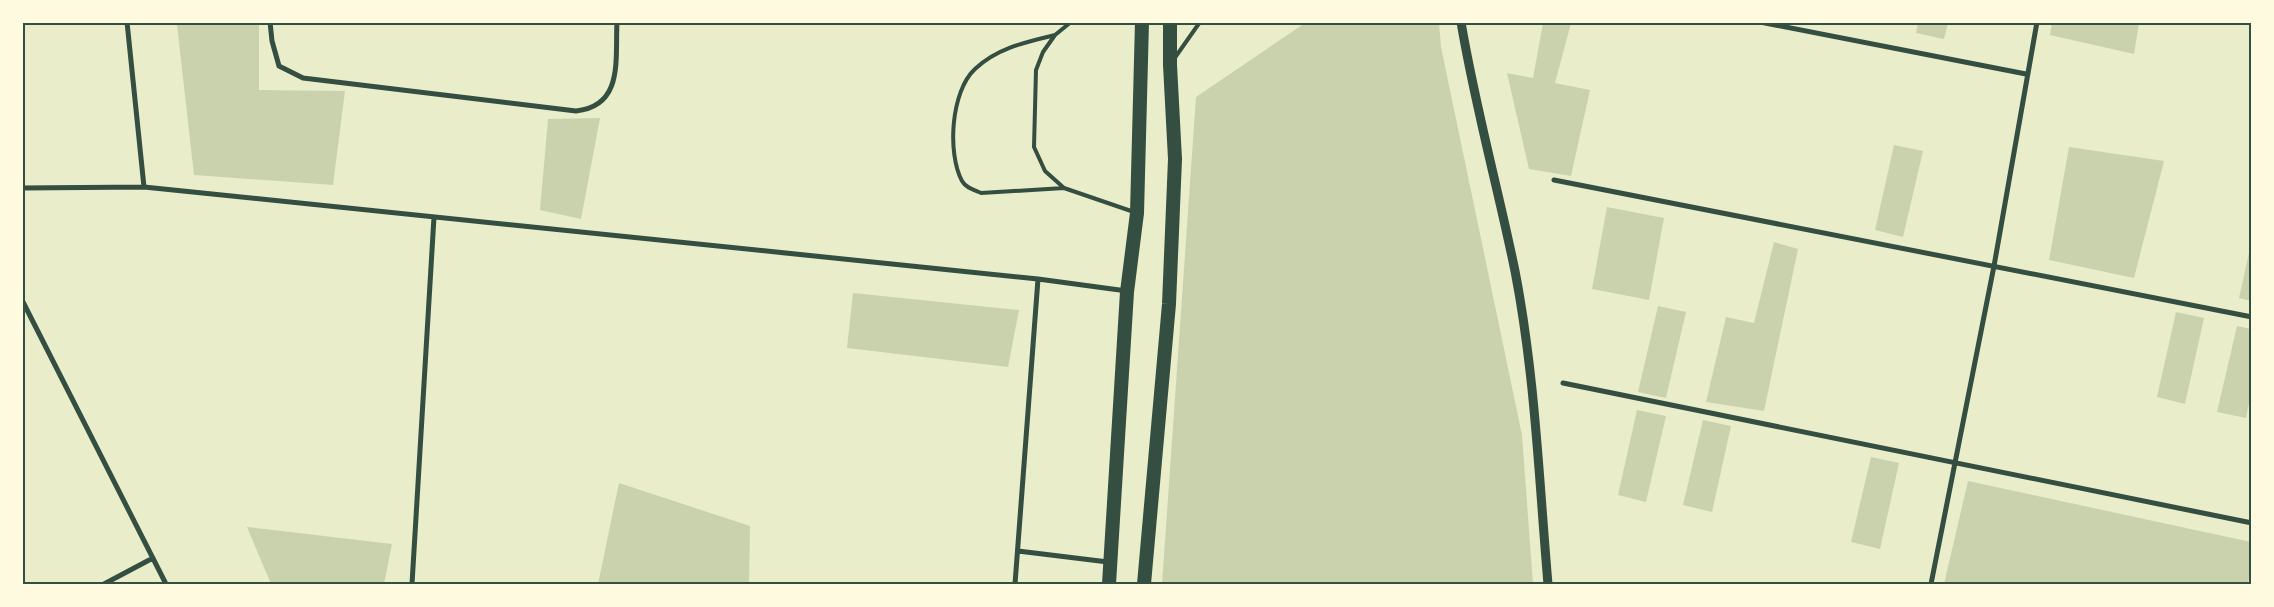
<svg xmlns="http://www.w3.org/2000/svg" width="2274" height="607" viewBox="0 0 2274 607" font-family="Poppins,sans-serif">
<rect width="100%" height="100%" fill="#e9edc9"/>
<path fill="#cad2ad" d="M228,22L259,23V90L345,91L333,185L194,175L177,25Z
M1305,23H1439L1441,47L1522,435L1533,584H1162L1196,97Z
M1543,23H1571L1555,83L1590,90L1571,176L1529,169L1507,73L1533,78Z
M1918,23H1948L1944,39L1916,33Z
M2052,23H2139L2134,54L2050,35Z
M600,118L581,219L540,210L548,119Z
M1894,145L1923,151L1903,237L1875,230Z
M2069,147L2164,161L2134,278L2049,260Z
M1607,207L1664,218L1649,300L1592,289Z
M1774,242L1798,249L1764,411L1706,402L1726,317L1754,323Z
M2251,244L2252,301H2251L2239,298Z
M853,293L1019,310L1008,367L847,348Z
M1658,306L1686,312L1666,398L1638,392Z
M2176,312L2204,318L2185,404L2157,397Z
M2237,326L2251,329V393L2246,418L2217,412Z
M1637,410L1666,416L1646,502L1618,495Z
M1703,420L1731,426L1712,512L1683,505Z
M1871,457L1899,463L1880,549L1851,542Z
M1968,481L2251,542V563L2248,584H1944Z
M619,483L750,526L749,584H598Z
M247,527L392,544L384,584H271Z"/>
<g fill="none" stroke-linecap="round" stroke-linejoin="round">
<path stroke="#344e41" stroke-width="4" d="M1071,22L1055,35L1043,52L1036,70L1034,147L1045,171L1064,188L1134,212
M1055,35C1026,42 997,48 975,69C951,91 947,153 962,181C966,188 974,190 981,193L1064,188
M1174,59L1200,22"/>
<path stroke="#344e41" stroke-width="5" d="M127,22L144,187
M270,22L272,41L279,66L303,78L576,111C624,106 615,59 617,22
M1760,22L2026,74
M1554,180L2252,317
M22,188L144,187L1038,279L1127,291
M22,300L166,584
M1563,383L2252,523
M1018,551L1108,562
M104,584L153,558
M412,584L434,217
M1015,584L1038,279
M1931,584L1994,266L2037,22"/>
<path stroke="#344e41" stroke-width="9" d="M1461,22C1475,106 1498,188 1515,271C1535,374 1539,480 1548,584"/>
<path stroke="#344e41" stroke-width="14" d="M1109,584L1127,292L1137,213L1142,22
M1144,584L1169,304L1175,159L1170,65V22"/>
</g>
<rect width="2274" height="607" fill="none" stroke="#fefae0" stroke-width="48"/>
<rect x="24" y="24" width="2226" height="559" fill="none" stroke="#344e41" stroke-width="2"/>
</svg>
